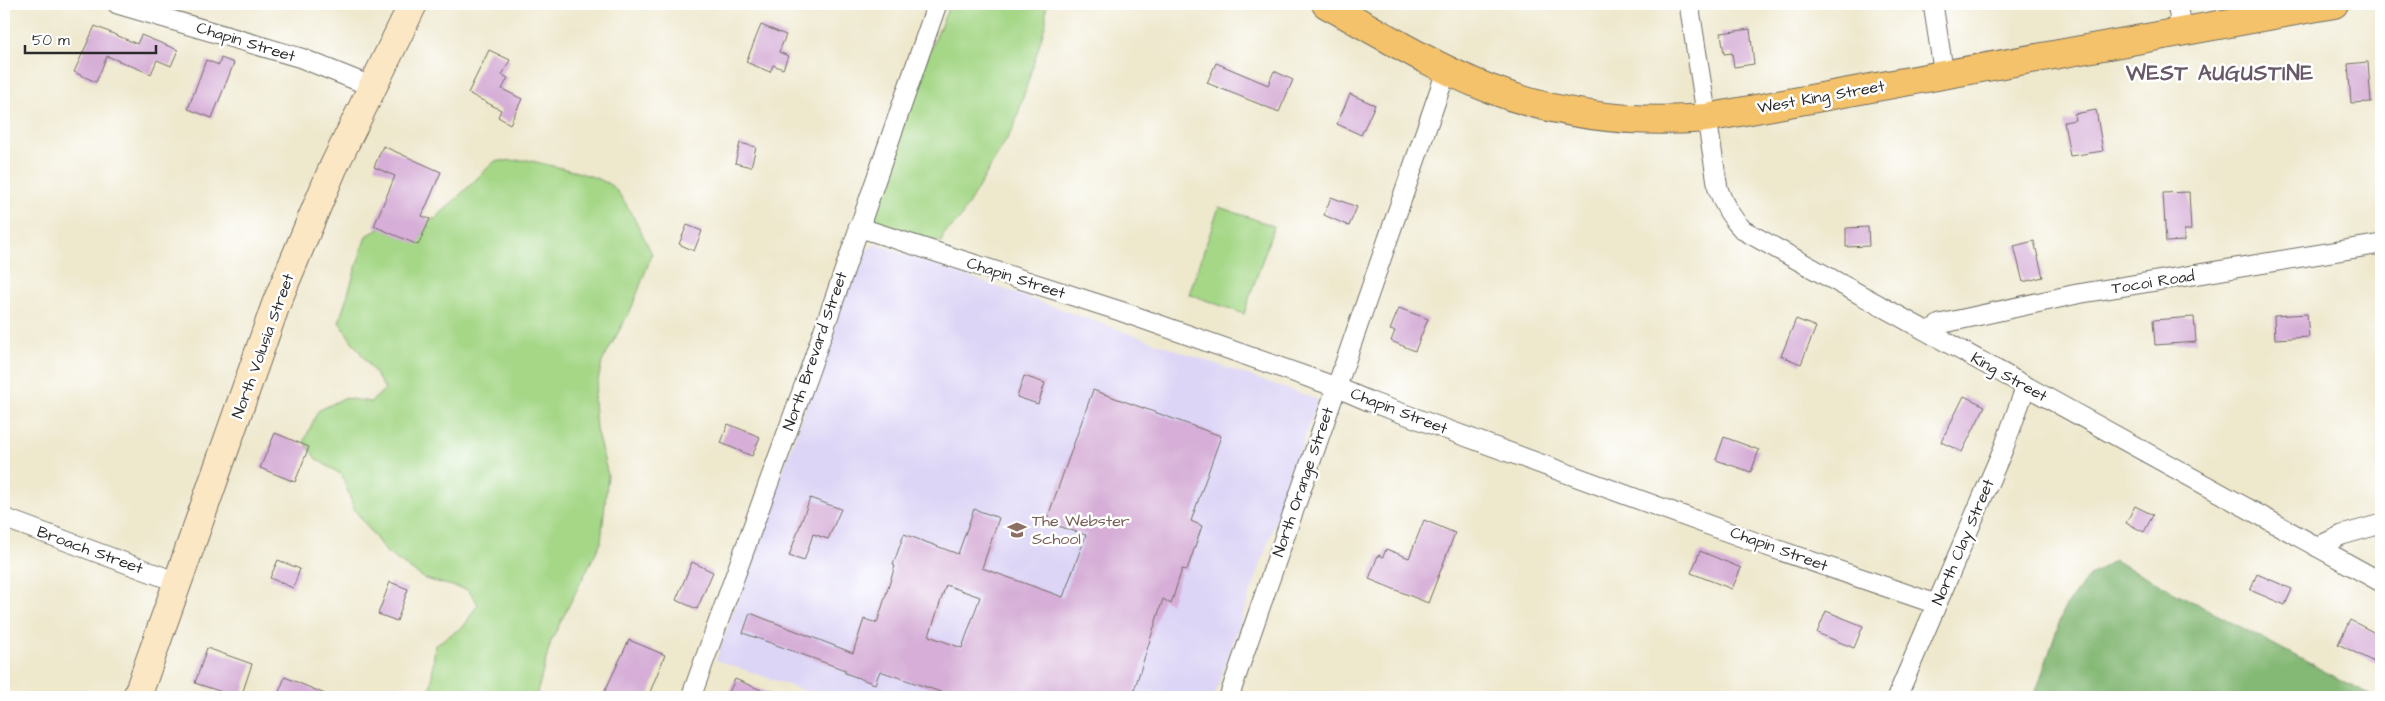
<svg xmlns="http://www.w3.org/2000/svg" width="2385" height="701" viewBox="0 0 2385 701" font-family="'Architects Daughter',sans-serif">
<rect width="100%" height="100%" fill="#fff"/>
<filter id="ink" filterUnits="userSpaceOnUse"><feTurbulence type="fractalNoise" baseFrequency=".02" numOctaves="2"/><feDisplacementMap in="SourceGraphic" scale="10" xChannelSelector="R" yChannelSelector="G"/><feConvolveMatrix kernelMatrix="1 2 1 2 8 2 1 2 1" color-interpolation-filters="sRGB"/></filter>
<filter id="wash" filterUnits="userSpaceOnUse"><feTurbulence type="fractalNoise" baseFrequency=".0096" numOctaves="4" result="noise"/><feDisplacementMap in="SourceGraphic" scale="20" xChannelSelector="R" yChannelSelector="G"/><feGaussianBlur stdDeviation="1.12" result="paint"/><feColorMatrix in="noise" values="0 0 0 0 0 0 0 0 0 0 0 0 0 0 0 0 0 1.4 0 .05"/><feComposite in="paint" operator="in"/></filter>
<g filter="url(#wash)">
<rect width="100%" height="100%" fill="#eee8cd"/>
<path fill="#ddd5f6" d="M876,244L1318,400L1214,697H823L716,660L859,255Z"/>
<path fill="#a5d787" stroke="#688159" d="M950,4H1046V23L1014,127L959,220L944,234L941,243L870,220L922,70Z
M528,160C550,166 597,174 613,187C625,197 645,240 652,254L632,307L602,362L594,399L596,429L608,475L601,542L551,641L536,697H430L435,645L464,626L478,604L468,590L425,579L387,553L354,509L342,475L316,459L304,441L318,411L344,398L371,402L385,389C371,365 353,345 339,322L366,236L394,221L435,219L495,161Z
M1219,207L1274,226L1244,314L1189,294Z"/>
<path fill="#84b874" stroke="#587250" d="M2114,560L2373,697H2034L2064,609L2088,577Z"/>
<g id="blocks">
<path fill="#d6aed7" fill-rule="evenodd" d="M761,25L786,35L779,52L788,56L783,69L773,65L770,72L746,62Z
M95,26L137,44L141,35L178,50L171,66L157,60L151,74L107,56L96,82L74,72Z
M1750,29L1754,64L1734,67L1732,53L1724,54L1721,33Z
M489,50L510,60L502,75L508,78L502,89L522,99L510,124L498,117L501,110L468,93Z
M221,58L234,63L212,118L188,109L206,60L219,65Z
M2368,62L2371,102L2351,103L2348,64Z
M1216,63L1268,85L1274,71L1293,80L1279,112L1207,83Z
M1350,94L1375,105L1361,135L1337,124Z
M2096,110L2103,151L2070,156L2064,122L2075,120L2074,114Z
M740,143L756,147L751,167L735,163Z
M383,146L441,172L422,216L430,219L418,245L374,226L395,176L374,167Z
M2189,192L2191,230H2184V241L2166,242L2163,193Z
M1331,197L1357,207L1349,226L1324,215Z
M687,225L702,231L694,251L679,244Z
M1868,227L1869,246L1846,247V228Z
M2034,241L2043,277L2023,282L2014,246Z
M1399,308L1428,319L1415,351L1391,341L1395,331L1390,330Z
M2307,314L2309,337L2275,339L2274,316Z
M2194,317L2196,342L2155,345L2153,320Z
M1796,319L1816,327L1801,364L1781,356Z
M1024,376L1045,383L1038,404L1017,397Z
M1093,390L1221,436L1191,521L1202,526L1187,570L1182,569L1171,604L1163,599L1132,697H955L880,671L875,684L845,673V670L743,633L750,613L853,653L864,619L877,623L895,566L893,565L904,534L958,554L974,509L999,518L982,568L1063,597L1086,535L1046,522ZM946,585L980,597L962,648L929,636Z
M1964,396L1985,406L1962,452L1941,442Z
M728,424L760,437L752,456L721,443Z
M275,433L309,447L295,482L260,468Z
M1724,437L1759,450L1751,472L1716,460Z
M810,498L841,509L828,539L813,534L804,561L789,556Z
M2135,506L2153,515L2144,532L2126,523Z
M1424,520L1455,533L1428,603L1369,579L1378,555L1383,557L1386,549L1409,558Z
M1700,551L1741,568L1732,589L1691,573Z
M278,560L300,569L293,588L270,578Z
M692,562L713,572L697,609L676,600Z
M2257,574L2292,589L2285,605L2250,590Z
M390,582L408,589L397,621L378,614Z
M1826,611L1863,626L1854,648L1817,633Z
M2350,620L2381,636V652L2376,663L2338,644Z
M629,640L665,655L648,697H602Z
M207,648L252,664L241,697H220L222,692L195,683Z
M285,677L332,697H277Z
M735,679L778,697H727Z"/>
</g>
</g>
<g filter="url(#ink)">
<use href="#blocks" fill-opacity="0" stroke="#6f6d64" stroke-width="1"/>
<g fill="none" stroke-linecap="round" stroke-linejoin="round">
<g stroke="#6f6d64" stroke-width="21">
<path id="minor" d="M117,4L301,58L373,87
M1689,4L1718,189C1724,206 1731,218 1743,230L2381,582
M1933,4L1944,75
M2177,4L2182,32
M858,227L1120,311L1336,387L1371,402L1758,543L1936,604
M1928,332L1940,324L2077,294L2381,244
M4,518L177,582
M2317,547L2342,535L2381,524
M691,697L809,372L937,4
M1229,697L1447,69
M1897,697L2004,447L2026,386"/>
</g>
<g stroke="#6f6d64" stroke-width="30">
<path id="secondary" d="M137,697L276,304L333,168L413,4"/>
</g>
<g stroke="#6f6d64" stroke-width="30">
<path id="primary" d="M1326,4C1378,32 1430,65 1485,87C1555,115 1631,124 1706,118L2334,4"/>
</g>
<use href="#minor" stroke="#fff" stroke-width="19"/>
<use href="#secondary" stroke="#fbe7c3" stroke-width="28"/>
<use href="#primary" stroke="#f4c26a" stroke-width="28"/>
</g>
</g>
<defs>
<g id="school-bare" transform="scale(1.5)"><path d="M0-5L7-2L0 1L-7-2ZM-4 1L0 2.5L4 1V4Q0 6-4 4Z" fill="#8d6e63" stroke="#fff" stroke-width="2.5" paint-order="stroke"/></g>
</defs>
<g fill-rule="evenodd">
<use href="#school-bare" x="1017" y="530"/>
</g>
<g text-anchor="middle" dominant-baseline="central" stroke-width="5" stroke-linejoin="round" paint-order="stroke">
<g font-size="16" fill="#2b2b2b" stroke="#fff">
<text transform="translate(246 42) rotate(17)">Chapin Street</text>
<text transform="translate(1821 97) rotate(-10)">West King Street</text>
<text transform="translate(1016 278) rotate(18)">Chapin Street</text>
<text transform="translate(2153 282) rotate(-9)">Tocoi Road</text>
<text transform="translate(263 346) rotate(-70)">North Volusia Street</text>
<text transform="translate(815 351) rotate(-71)">North Brevard Street</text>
<text transform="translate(2009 377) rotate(29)">King Street</text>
<text transform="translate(1399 411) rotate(21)">Chapin Street</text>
<text transform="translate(1303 482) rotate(-71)">North Orange Street</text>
<text transform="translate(1963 542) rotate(-67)">North Clay Street</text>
<text transform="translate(1779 549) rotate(20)">Chapin Street</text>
<text transform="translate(90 550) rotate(20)">Broach Street</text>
</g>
<g font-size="16" fill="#785e54" stroke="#fff" text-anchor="start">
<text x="1032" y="521">The Webster<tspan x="1032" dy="18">School</tspan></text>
</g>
<g font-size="21" font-weight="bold" letter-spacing="1" fill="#675967" stroke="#fff">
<text x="2220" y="73">WEST AUGUSTINE</text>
</g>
</g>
<rect width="2385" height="701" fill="none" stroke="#fff" stroke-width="20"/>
<path d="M25 45v8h131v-8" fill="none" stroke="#2b2b2b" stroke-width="2.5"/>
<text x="32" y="45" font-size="15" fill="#2b2b2b" stroke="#ffffff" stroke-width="4" paint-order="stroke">50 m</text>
</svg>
